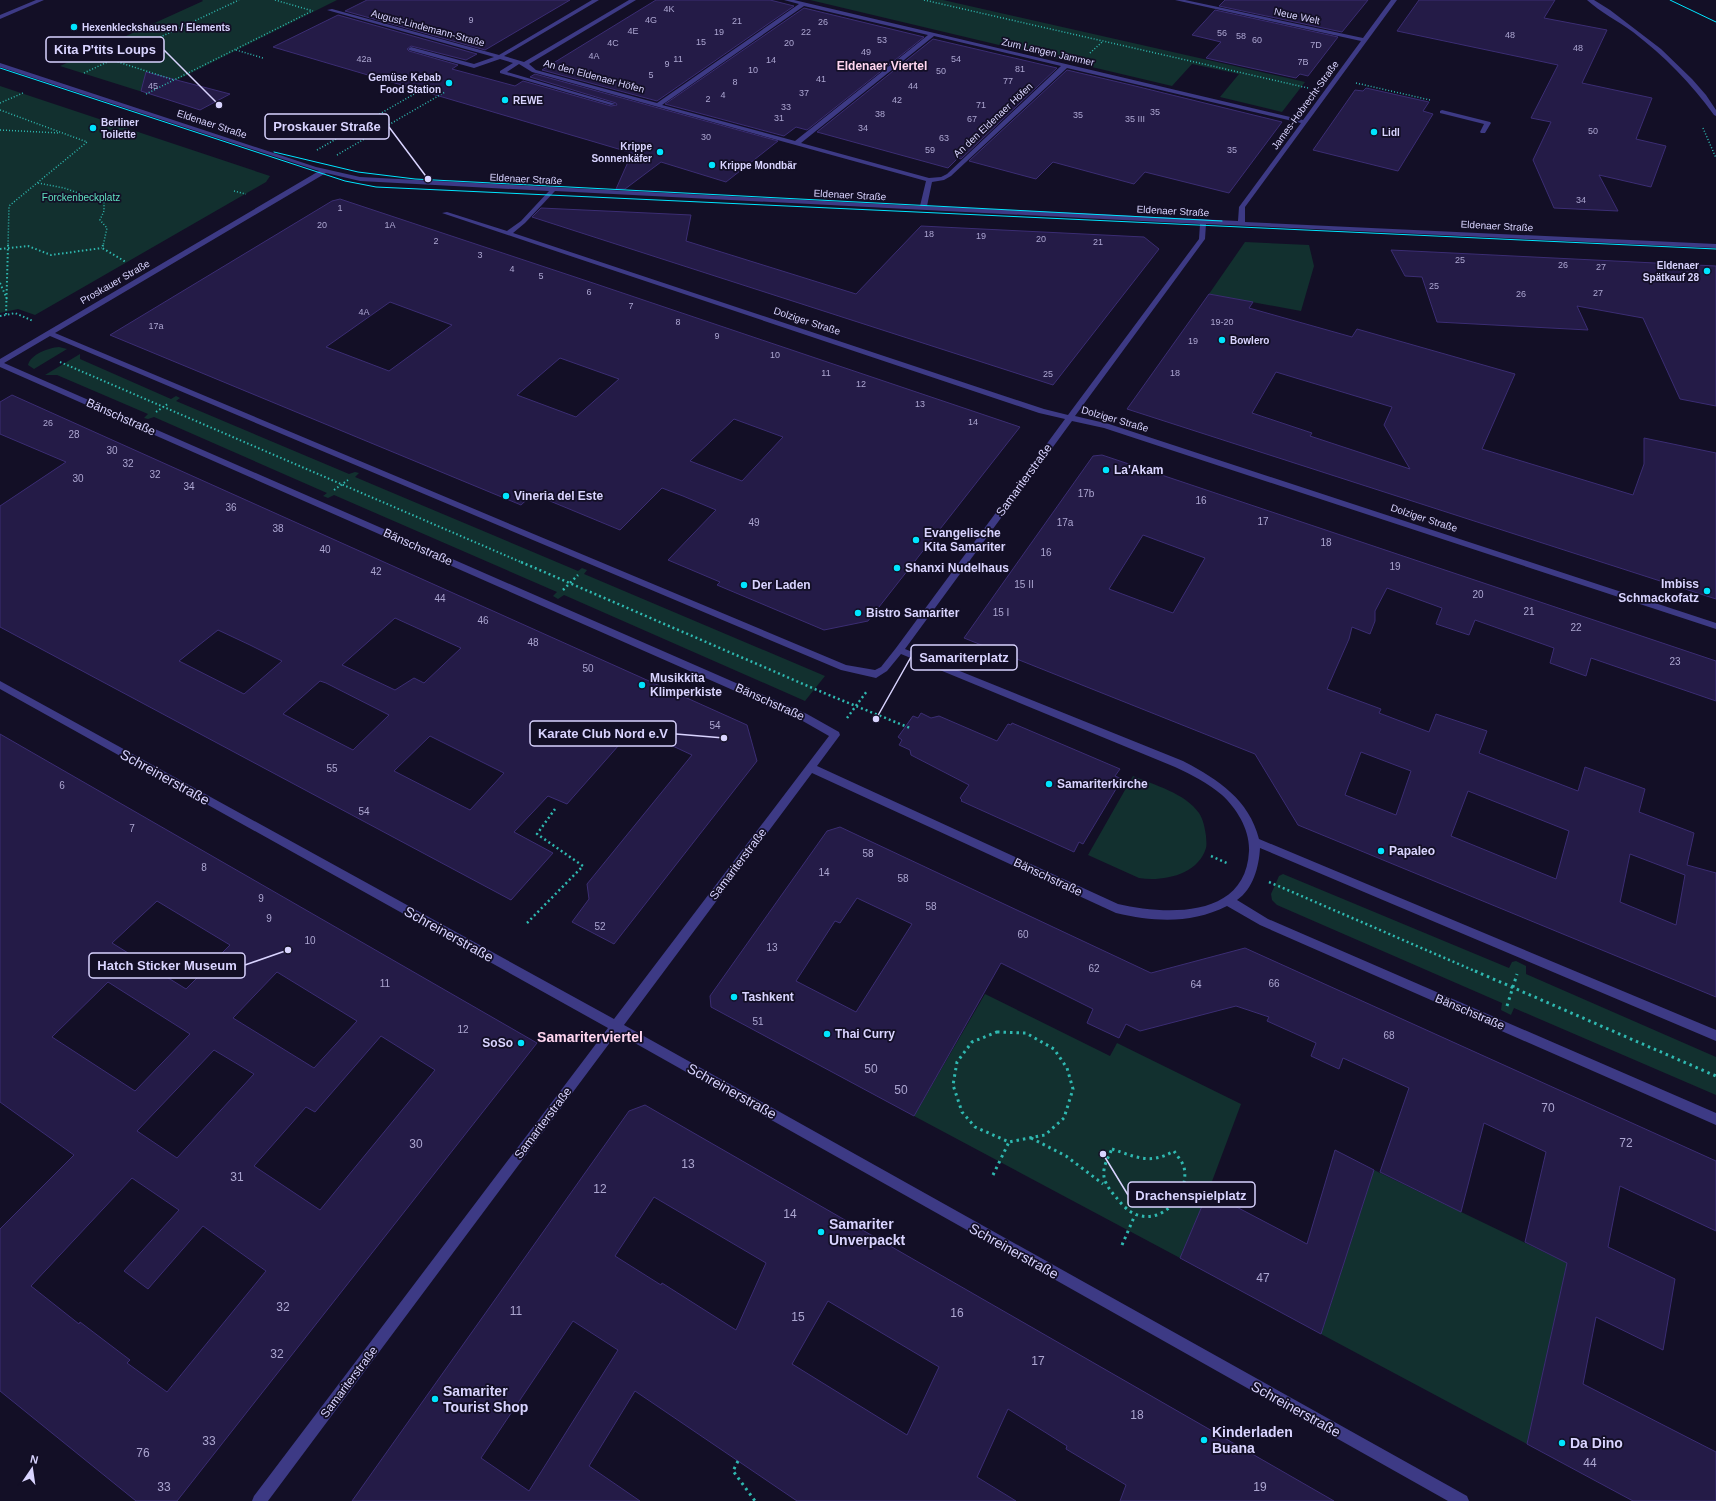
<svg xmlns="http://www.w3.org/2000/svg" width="1716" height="1501" viewBox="0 0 1716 1501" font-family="Helvetica,sans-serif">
<rect width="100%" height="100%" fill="#130f26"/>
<path fill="#12302f" d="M202,0H337L149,94L60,66L203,1Z
M810,0H943L1305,82L1282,112L1220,97L1239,74L1192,64L1172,86Z
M0,86L270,176L266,182L35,315L18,309L0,313Z
M1245,242L1309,245L1314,266L1301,311L1209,294Z
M59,347L67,349L34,369L28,365C31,354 48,348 59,347Z
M80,354V359L171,399L176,396L180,398L176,401L349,474L355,472L359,473L355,477L578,571L582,568L587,570L584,574L825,676L805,701L564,595L558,599L553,596L557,592L334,495L328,498L323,496L327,493L154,417L148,419L144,418L148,414L57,375H45Z
M1133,776C1154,785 1185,793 1199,813C1203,819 1205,828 1206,836C1206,839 1207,844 1206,848C1198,875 1162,882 1139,878L1088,855Z
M1283,874L1509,968L1512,962L1516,961L1526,966V974L1716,1057V1095L1514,1008L1511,1015L1501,1010L1502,1003L1277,905L1272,900L1271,894L1279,876Z
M985,994L1110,1056L1117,1043L1241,1104L1208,1192L1180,1258L914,1116Z
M1374,1170L1567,1263L1527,1444L1321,1334Z"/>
<path fill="#241b47" stroke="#3b2d73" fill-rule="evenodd" d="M367,0H570L485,50L345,11Z
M656,0H770L794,6L657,101L542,70Z
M1225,0H1368L1342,32L1219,6Z
M1419,0H1555L1544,18L1607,30L1582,83L1652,98L1636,139L1666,146L1651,187L1599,175L1618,211L1554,208L1533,160L1551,122L1531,118L1558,65L1397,31Z
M804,8L924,37L807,130L796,127L784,136L665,104Z
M1215,10L1338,37L1308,76L1300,74L1296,78L1206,58L1221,42L1192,35Z
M338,15L477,54L466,60L411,46L407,49L409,51L458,65L452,69L515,86L523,81L611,106L617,105L616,103L530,77L535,74L778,141L726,182L661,162L625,189H616L632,153L273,47Z
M933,39L1057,68L961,159L958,158L948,168L817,132Z
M1067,70L1131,85L1282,122L1229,193L1145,172L1134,184L1053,162L1036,179L969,161Z
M146,72L230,94L200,110L141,91Z
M1366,88L1429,102L1423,111L1433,114L1398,171L1313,150L1355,90L1363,91Z
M340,199L593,283L1020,427L868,621L824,630L717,585L720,582L668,560L716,510L683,496L662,488L620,530L533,494L521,505L110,335L332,201ZM390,302L452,325L389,371L326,347ZM560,358L619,379L576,417L517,395ZM734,419L783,437L742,481L690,461Z
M541,208L691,215L686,241L856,294L921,226L1144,237L1159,249L1053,385L532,217Z
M1391,250L1716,266V406L1680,399L1643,318L1577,306L1588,330L1437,322L1422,277L1405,276Z
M1209,294L1253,302L1249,308L1352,337L1357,329L1515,374L1482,449L1633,495L1644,464V438L1716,453V599L1127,409ZM1276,372L1392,407L1384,425L1410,469L1310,436L1312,433L1252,413Z
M12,395L747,725L757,761L614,944L572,922L589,899L587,884L692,755L634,728L567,804L548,796L514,832L553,853L511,900L0,627V506L66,462L0,434V402ZM395,618L461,648L424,683L414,678L395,690L342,665ZM218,630L250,645L282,661L244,694L179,661ZM320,681L326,683L389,715L353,750L283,714ZM430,736L504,773L470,810L394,771Z
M1102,455L1716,661V701L1591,658L1586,676L1550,663L1554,648L1475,620L1469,635L1436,624L1442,608L1387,588L1375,611V621L1370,634L1352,627L1349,639L1327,689L1381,709L1379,713L1429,732L1436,714L1487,731L1479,753L1578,791L1585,767L1645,789L1639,812L1694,833L1687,865L1716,873V997L1298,825L1255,754L964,638L1093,456ZM1143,535L1205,558L1173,613L1109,589ZM1361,752L1411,771L1396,815L1345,795ZM1468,791L1569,831L1556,879L1451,836ZM1630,854L1685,875L1676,925L1620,902Z
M921,713L931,718L939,716L997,741L1008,724L1011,725L1012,723L1120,769L1115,776L1122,779L1083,844L1079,842L1074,852L961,801L962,800L960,798L969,785L911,755L910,750L899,745L902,740L898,737L913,716L918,718Z
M0,734L537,1043L177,1501H136L0,1391V1229L74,1155L0,1102ZM157,901L230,945L186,989L112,943ZM277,972L357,1021L314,1068L233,1018ZM108,982L190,1034L135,1091L52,1037ZM381,1036L435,1070L320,1210L254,1166L306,1107L315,1112ZM214,1050L254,1074L177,1158L137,1131ZM132,1178L179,1210L124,1271L148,1289L203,1226L266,1271L167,1392L127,1363L130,1360L80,1322L79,1324L31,1286Z
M840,827L1151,973L1245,948L1716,1161V1231L1620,1186L1608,1247L1675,1279L1663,1350L1596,1317L1583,1384L1716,1452V1501H1633L1527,1444L1567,1263L1525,1242L1546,1152L1484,1123L1461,1212L1380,1172L1409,1088L1343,1058L1339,1069L1311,1056L1316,1043L1267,1021L1269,1017L1236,1006L1140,1031L1126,1024L1119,1038L1087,1023L1093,1009L1001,963L914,1116L711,1007L710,996L827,831ZM857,898L912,924L856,1012L796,981L835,921L840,923Z
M645,1105L758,1170L1334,1501H1120L1126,1485L1066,1449L1067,1446L1008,1409L977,1477L1016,1501H797L635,1391L589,1466L640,1501H352L629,1111ZM654,1197L766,1263L736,1330L662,1283L661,1285L615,1256ZM828,1301L939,1367L907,1435L792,1364ZM573,1321L618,1350L529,1491L481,1458Z
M1335,1150L1374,1170L1321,1334L1180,1258L1208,1192L1307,1244Z"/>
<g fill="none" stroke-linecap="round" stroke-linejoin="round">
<path stroke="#2fb8b0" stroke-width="1.5" stroke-dasharray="1 2" stroke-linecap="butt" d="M275,0L313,11
M924,0L1308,88
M236,50L263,58
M1090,53L1102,42
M112,60L174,80
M84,73L239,0
M1356,83L1430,100
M146,94L312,11
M0,103L23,93
M0,110L87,142L9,206L8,246
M1703,128L1716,158
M0,130L60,133
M317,150L428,86
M337,155L445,92
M38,183L64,188L104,202V211L100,220L107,228L103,246
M234,191L246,194"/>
<path stroke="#2fb8b0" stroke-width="2" stroke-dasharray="1.5 2.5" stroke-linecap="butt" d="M8,245L6,315L15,313L33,321
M103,245L102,248L126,262
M0,249L28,246L51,255L102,248
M0,283L7,299
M0,316L6,315
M60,362L523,563
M156,412L169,403
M334,490L348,480"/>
<path stroke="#2fb8b0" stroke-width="2.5" stroke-dasharray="2 3" stroke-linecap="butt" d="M521,562L824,693L910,728
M563,590L578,575
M847,718L867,691
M1211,856L1229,864
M1269,882L1477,972
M527,923L583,866L537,834L555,809"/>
<path stroke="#2fb8b0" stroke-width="3" stroke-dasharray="2.5 4" stroke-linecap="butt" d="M1475,971L1716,1076
M1507,1006L1517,974
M997,1032L1026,1033L1054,1049L1067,1068L1073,1089L1064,1118L1045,1135L1009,1142L975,1127L962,1112L953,1085L957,1062L972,1042Z
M1031,1138L1066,1156L1103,1184
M1112,1149C1136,1157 1150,1165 1174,1151C1177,1156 1182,1161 1184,1167C1190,1193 1163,1226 1135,1214C1127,1211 1120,1202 1115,1196C1099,1178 1102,1169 1112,1149Z
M993,1175L1009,1142
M1122,1245L1135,1215
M738,1461L733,1471L755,1501"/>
<path fill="#3d3a85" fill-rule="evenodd" d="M36,0H44L0,19V15Z
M592,0H599L504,56L524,62L629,0H636L529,64L536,70L657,103L799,4L784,0H794L1303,120L1361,41L1175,0H1185L1363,38L1391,0H1397L1245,207V222L1716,244V248L1206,224L1205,239L1075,416L1109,424L1716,623V629L1104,428L1072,421L905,649L1183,761C1217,779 1249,799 1259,839L1716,1030V1041L1260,848C1259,867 1253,889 1237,900L1268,919L1716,1113V1125L1260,925L1227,906C1191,924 1155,922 1116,913L812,773L624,1025L1467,1496L1469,1501H1448L617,1033L268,1501H252L254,1496L608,1028L0,689V681L614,1019L829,736L801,720L0,367V359L319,171L0,67V63L316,167L360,177L920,206L926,181L532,72L519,64L507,72L616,104L611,105L500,73V71L513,63L500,59L474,68L409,50L408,49L411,47L474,64L494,57L327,10L332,9L499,55ZM804,6L928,35L795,141L662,105ZM934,36L1061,66L947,174L941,177L929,178L801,143ZM1067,68L1301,123L1239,207L1238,221L927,206L932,182L944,180L951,176ZM326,173L360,181L549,191L521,221L507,231L447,212L442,213L1039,413L1065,419L896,648L881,667L875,670L846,665L55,333ZM555,191L1200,224L1199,239L1068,415L1044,409L513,233L525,223ZM50,336L841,670L876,678L887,671L901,654L1175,767C1192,775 1208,783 1222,795C1237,809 1250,830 1249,851C1246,919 1166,915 1118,904L817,766L840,735L839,732L807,714L4,363Z
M1587,0H1594L1610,10L1661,49L1692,79L1706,95L1716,110V116L1714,115C1691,83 1664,56 1633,32C1618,21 1600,12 1587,0Z
M1442,110L1490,122L1491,123L1485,133H1481L1480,132L1484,124L1440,113V111Z"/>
<path stroke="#00e5ff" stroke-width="1" d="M1670,0L1716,22
M0,68L345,181L376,187L1716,249
M274,152L358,172L415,179L1222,221"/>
</g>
<g fill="#00e5ff" stroke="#130f26" stroke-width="1.5">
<circle cx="74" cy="27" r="4"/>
<circle cx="449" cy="83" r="4"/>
<circle cx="505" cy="100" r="4"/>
<circle cx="93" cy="128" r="4"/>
<circle cx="1374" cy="132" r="4"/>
<circle cx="660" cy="152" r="4"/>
<circle cx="712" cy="165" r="4"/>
<circle cx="1707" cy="271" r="4"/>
<circle cx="1222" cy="340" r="4"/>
<circle cx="1106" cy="470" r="4"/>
<circle cx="506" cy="496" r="4"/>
<circle cx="916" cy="540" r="4"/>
<circle cx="897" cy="568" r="4"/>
<circle cx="744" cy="585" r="4"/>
<circle cx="1707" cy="591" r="4"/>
<circle cx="858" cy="613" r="4"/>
<circle cx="642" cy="685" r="4"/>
<circle cx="1049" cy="784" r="4"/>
<circle cx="1381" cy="851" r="4"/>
<circle cx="734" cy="997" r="4"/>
<circle cx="827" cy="1034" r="4"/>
<circle cx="521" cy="1043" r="4"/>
<circle cx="821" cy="1232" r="4"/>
<circle cx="435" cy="1399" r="4"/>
<circle cx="1204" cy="1440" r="4"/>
<circle cx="1562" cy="1443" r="4"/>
</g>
<g text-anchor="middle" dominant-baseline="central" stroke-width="3.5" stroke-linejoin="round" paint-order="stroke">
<g font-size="9" fill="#aca6d1">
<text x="669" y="9">4K</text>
<text x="471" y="20">9</text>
<text x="651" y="20">4G</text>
<text x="737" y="21">21</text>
<text x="823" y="22">26</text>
<text x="633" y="31">4E</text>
<text x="719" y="32">19</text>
<text x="806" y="32">22</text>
<text x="1222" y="33">56</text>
<text x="1510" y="35">48</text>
<text x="1241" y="36">58</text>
<text x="882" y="40">53</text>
<text x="1257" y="40">60</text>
<text x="701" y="42">15</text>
<text x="613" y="43">4C</text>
<text x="789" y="43">20</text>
<text x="1316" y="45">7D</text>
<text x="1578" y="48">48</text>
<text x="866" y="52">49</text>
<text x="594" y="56">4A</text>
<text x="364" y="59">42a</text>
<text x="678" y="59">11</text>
<text x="956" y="59">54</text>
<text x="771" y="60">14</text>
<text x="1303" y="62">7B</text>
<text x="667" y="64">9</text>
<text x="1020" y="69">81</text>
<text x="753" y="70">10</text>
<text x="941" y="71">50</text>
<text x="651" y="75">5</text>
<text x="821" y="79">41</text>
<text x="1008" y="81">77</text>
<text x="735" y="82">8</text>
<text x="153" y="86">45</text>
<text x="913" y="86">44</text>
<text x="804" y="93">37</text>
<text x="723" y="95">4</text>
<text x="708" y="99">2</text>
<text x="897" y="100">42</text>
<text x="981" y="105">71</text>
<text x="786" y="107">33</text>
<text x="1155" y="112">35</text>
<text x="880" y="114">38</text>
<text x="1078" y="115">35</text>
<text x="779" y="118">31</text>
<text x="972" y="119">67</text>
<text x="1135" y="119">35 III</text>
<text x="863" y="128">34</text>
<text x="1593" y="131">50</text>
<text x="706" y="137">30</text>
<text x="944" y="138">63</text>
<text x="930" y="150">59</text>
<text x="1232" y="150">35</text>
<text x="1581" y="200">34</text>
<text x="340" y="208">1</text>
<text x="322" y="225">20</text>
<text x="390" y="225">1A</text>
<text x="929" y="234">18</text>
<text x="981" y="236">19</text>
<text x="1041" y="239">20</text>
<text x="436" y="241">2</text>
<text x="1098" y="242">21</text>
<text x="480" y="255">3</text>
<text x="1460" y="260">25</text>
<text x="1563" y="265">26</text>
<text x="1601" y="267">27</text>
<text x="512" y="269">4</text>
<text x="541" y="276">5</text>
<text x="1434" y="286">25</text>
<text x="589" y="292">6</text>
<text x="1598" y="293">27</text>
<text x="1521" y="294">26</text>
<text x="631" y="306">7</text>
<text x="364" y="312">4A</text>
<text x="678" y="322">8</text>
<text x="1222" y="322">19-20</text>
<text x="156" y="326">17a</text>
<text x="717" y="336">9</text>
<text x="1193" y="341">19</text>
<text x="775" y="355">10</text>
<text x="826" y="373">11</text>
<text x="1175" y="373">18</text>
<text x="1048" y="374">25</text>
<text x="861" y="384">12</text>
<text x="920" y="404">13</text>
<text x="973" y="422">14</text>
<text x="48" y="423">26</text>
</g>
<g font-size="10" fill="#d9d4ff" stroke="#130f26">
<text transform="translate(1297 16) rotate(12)">Neue Welt</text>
<text transform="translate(428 28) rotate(15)">August-Lindemann-Straße</text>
<text transform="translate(1048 52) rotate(13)">Zum Langen Jammer</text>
<text transform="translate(594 76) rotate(15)">An den Eldenaer Höfen</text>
<text transform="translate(1305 105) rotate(-54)">James-Hobrecht-Straße</text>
<text transform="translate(993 120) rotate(-43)">An den Eldenaer Höfen</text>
<text transform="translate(212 124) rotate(18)">Eldenaer Straße</text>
<text transform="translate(526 179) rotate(3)">Eldenaer Straße</text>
<text transform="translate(850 195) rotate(3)">Eldenaer Straße</text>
<text transform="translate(1173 211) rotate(3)">Eldenaer Straße</text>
<text transform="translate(1497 226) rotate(3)">Eldenaer Straße</text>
<text transform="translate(115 282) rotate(-30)">Proskauer Straße</text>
<text transform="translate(807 321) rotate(18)">Dolziger Straße</text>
<text transform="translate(1115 419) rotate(16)">Dolziger Straße</text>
<text transform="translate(1424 518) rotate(18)">Dolziger Straße</text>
</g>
<g font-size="10" font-weight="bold" fill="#d9d4ff" stroke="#130f26" text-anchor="start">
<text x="82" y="27">Hexenkleckshausen / Elements</text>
<text x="441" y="77" text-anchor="end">Gemüse Kebab<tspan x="441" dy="12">Food Station</tspan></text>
<text x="513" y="100">REWE</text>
<text x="101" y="122">Berliner<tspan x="101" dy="12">Toilette</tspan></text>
<text x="1382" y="132">Lidl</text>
<text x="652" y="146" text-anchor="end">Krippe<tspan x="652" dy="12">Sonnenkäfer</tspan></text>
<text x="720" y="165">Krippe Mondbär</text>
<text x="1699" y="265" text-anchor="end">Eldenaer<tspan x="1699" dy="12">Spätkauf 28</tspan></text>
<text x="1230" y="340">Bowlero</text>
</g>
<g font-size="10" fill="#5fe0c0" stroke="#130f26">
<text x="81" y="197">Forckenbeckplatz</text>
</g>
<g font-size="10" fill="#aca6d1">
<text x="74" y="434">28</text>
<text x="112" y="450">30</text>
<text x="128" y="463">32</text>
<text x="155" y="474">32</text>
<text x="78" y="478">30</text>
<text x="189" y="486">34</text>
<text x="1086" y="493">17b</text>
<text x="1201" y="500">16</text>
<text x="231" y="507">36</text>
<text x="1263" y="521">17</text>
<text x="754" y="522">49</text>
<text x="1065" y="522">17a</text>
<text x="278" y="528">38</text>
<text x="1326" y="542">18</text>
<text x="325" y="549">40</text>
<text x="1046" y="552">16</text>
<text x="1395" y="566">19</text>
<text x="376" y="571">42</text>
<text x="1024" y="584">15 II</text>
<text x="1478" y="594">20</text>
<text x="440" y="598">44</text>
<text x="1529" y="611">21</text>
<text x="1001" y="612">15 I</text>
<text x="483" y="620">46</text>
<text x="1576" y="627">22</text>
<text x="533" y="642">48</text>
<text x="1675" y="661">23</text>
<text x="588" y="668">50</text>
<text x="715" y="725">54</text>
<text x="332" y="768">55</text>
<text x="62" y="785">6</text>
<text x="364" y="811">54</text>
<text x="132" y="828">7</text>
<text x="868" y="853">58</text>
<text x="204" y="867">8</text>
<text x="824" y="872">14</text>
<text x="903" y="878">58</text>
<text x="261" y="898">9</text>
<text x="931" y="906">58</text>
<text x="269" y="918">9</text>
<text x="600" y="926">52</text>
<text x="1023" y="934">60</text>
<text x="310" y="940">10</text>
<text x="772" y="947">13</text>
<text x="1094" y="968">62</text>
<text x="385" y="983">11</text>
<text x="1274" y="983">66</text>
<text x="1196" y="984">64</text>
<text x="758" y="1021">51</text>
<text x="463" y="1029">12</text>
<text x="1389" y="1035">68</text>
</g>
<g font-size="12" font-weight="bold" fill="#ffd6f0" stroke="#130f26">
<text x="882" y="66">Eldenaer Viertel</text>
</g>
<g font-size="12" fill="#d9d4ff" stroke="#130f26">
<text transform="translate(121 417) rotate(24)">Bänschstraße</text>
<text transform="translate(1024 480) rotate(-54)">Samariterstraße</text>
<text transform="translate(418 547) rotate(24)">Bänschstraße</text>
<text transform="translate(770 702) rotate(24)">Bänschstraße</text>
<text transform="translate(738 864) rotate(-53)">Samariterstraße</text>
<text transform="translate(1048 877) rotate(25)">Bänschstraße</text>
<text transform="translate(1470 1012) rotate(23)">Bänschstraße</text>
<text transform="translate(543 1123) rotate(-53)">Samariterstraße</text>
<text transform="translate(349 1382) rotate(-53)">Samariterstraße</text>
</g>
<g font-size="12" font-weight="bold" fill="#d9d4ff" stroke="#130f26" text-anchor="start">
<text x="1114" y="470">La'Akam</text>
<text x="514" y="496">Vineria del Este</text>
<text x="924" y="533">Evangelische<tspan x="924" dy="14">Kita Samariter</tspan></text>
<text x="905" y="568">Shanxi Nudelhaus</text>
<text x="1699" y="584" text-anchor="end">Imbiss<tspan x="1699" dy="14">Schmackofatz</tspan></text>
<text x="752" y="585">Der Laden</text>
<text x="866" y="613">Bistro Samariter</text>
<text x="650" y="678">Musikkita<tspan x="650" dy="14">Klimperkiste</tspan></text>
<text x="1057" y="784">Samariterkirche</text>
<text x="1389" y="851">Papaleo</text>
<text x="742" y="997">Tashkent</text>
<text x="835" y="1034">Thai Curry</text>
<text x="513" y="1043" text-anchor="end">SoSo</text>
</g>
<g font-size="12" fill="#aca6d1">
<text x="871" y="1069">50</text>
<text x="901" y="1090">50</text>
<text x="1548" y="1108">70</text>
<text x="1626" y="1143">72</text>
<text x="416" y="1144">30</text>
<text x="688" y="1164">13</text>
<text x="237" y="1177">31</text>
<text x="600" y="1189">12</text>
<text x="790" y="1214">14</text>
<text x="1263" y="1278">47</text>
<text x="283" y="1307">32</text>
<text x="516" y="1311">11</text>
<text x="957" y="1313">16</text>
<text x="798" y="1317">15</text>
<text x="277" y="1354">32</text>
<text x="1038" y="1361">17</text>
<text x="1137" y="1415">18</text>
<text x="209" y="1441">33</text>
<text x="143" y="1453">76</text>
<text x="1590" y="1463">44</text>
<text x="164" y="1487">33</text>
<text x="1260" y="1487">19</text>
</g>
<g font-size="14" fill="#d9d4ff" stroke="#130f26">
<text transform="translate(165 777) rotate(29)">Schreinerstraße</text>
<text transform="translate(449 934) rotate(29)">Schreinerstraße</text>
<text transform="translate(732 1091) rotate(29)">Schreinerstraße</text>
<text transform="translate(1014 1251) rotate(29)">Schreinerstraße</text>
<text transform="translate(1296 1409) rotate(29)">Schreinerstraße</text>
</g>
<g font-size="14" font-weight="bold" fill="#ffd6f0" stroke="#130f26">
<text x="590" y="1037">Samariterviertel</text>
</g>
<g font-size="14" font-weight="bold" fill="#d9d4ff" stroke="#130f26" text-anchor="start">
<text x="829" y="1224">Samariter<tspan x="829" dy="16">Unverpackt</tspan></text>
<text x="443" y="1391">Samariter<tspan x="443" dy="16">Tourist Shop</tspan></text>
<text x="1212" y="1432">Kinderladen<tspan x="1212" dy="16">Buana</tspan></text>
<text x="1570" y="1443">Da Dino</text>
</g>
</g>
<path fill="none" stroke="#d9d4ff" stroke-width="1.5" d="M219 105L164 50M428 179L389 127M876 719L911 657M724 738L676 734M288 950L245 965M1103 1154L1128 1195"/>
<g fill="#d9d4ff" stroke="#130f26" stroke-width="1.5">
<circle cx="219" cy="105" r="4"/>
<circle cx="428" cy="179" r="4"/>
<circle cx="876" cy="719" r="4"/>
<circle cx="724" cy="738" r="4"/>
<circle cx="288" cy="950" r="4"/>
<circle cx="1103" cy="1154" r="4"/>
</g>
<g fill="#130f26" stroke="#d9d4ff" stroke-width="1.5">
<rect x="46" y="37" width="118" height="25" rx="4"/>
<rect x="265" y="114" width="124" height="25" rx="4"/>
<rect x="911" y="645" width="106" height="25" rx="4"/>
<rect x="530" y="721" width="146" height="25" rx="4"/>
<rect x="89" y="953" width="156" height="25" rx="4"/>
<rect x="1128" y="1182" width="127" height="25" rx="4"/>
</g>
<g font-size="13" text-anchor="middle" font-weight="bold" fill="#d9d4ff">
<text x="105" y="54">Kita P'tits Loups</text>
<text x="327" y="131">Proskauer Straße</text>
<text x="964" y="662">Samariterplatz</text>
<text x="603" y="738">Karate Club Nord e.V</text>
<text x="167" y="970">Hatch Sticker Museum</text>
<text x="1191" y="1200">Drachenspielplatz</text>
</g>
<g transform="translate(32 1469) rotate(13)" stroke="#130f26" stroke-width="3" paint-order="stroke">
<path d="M0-3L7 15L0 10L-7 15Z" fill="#d9d4ff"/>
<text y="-6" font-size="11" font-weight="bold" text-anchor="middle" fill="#d9d4ff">N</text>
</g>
</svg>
